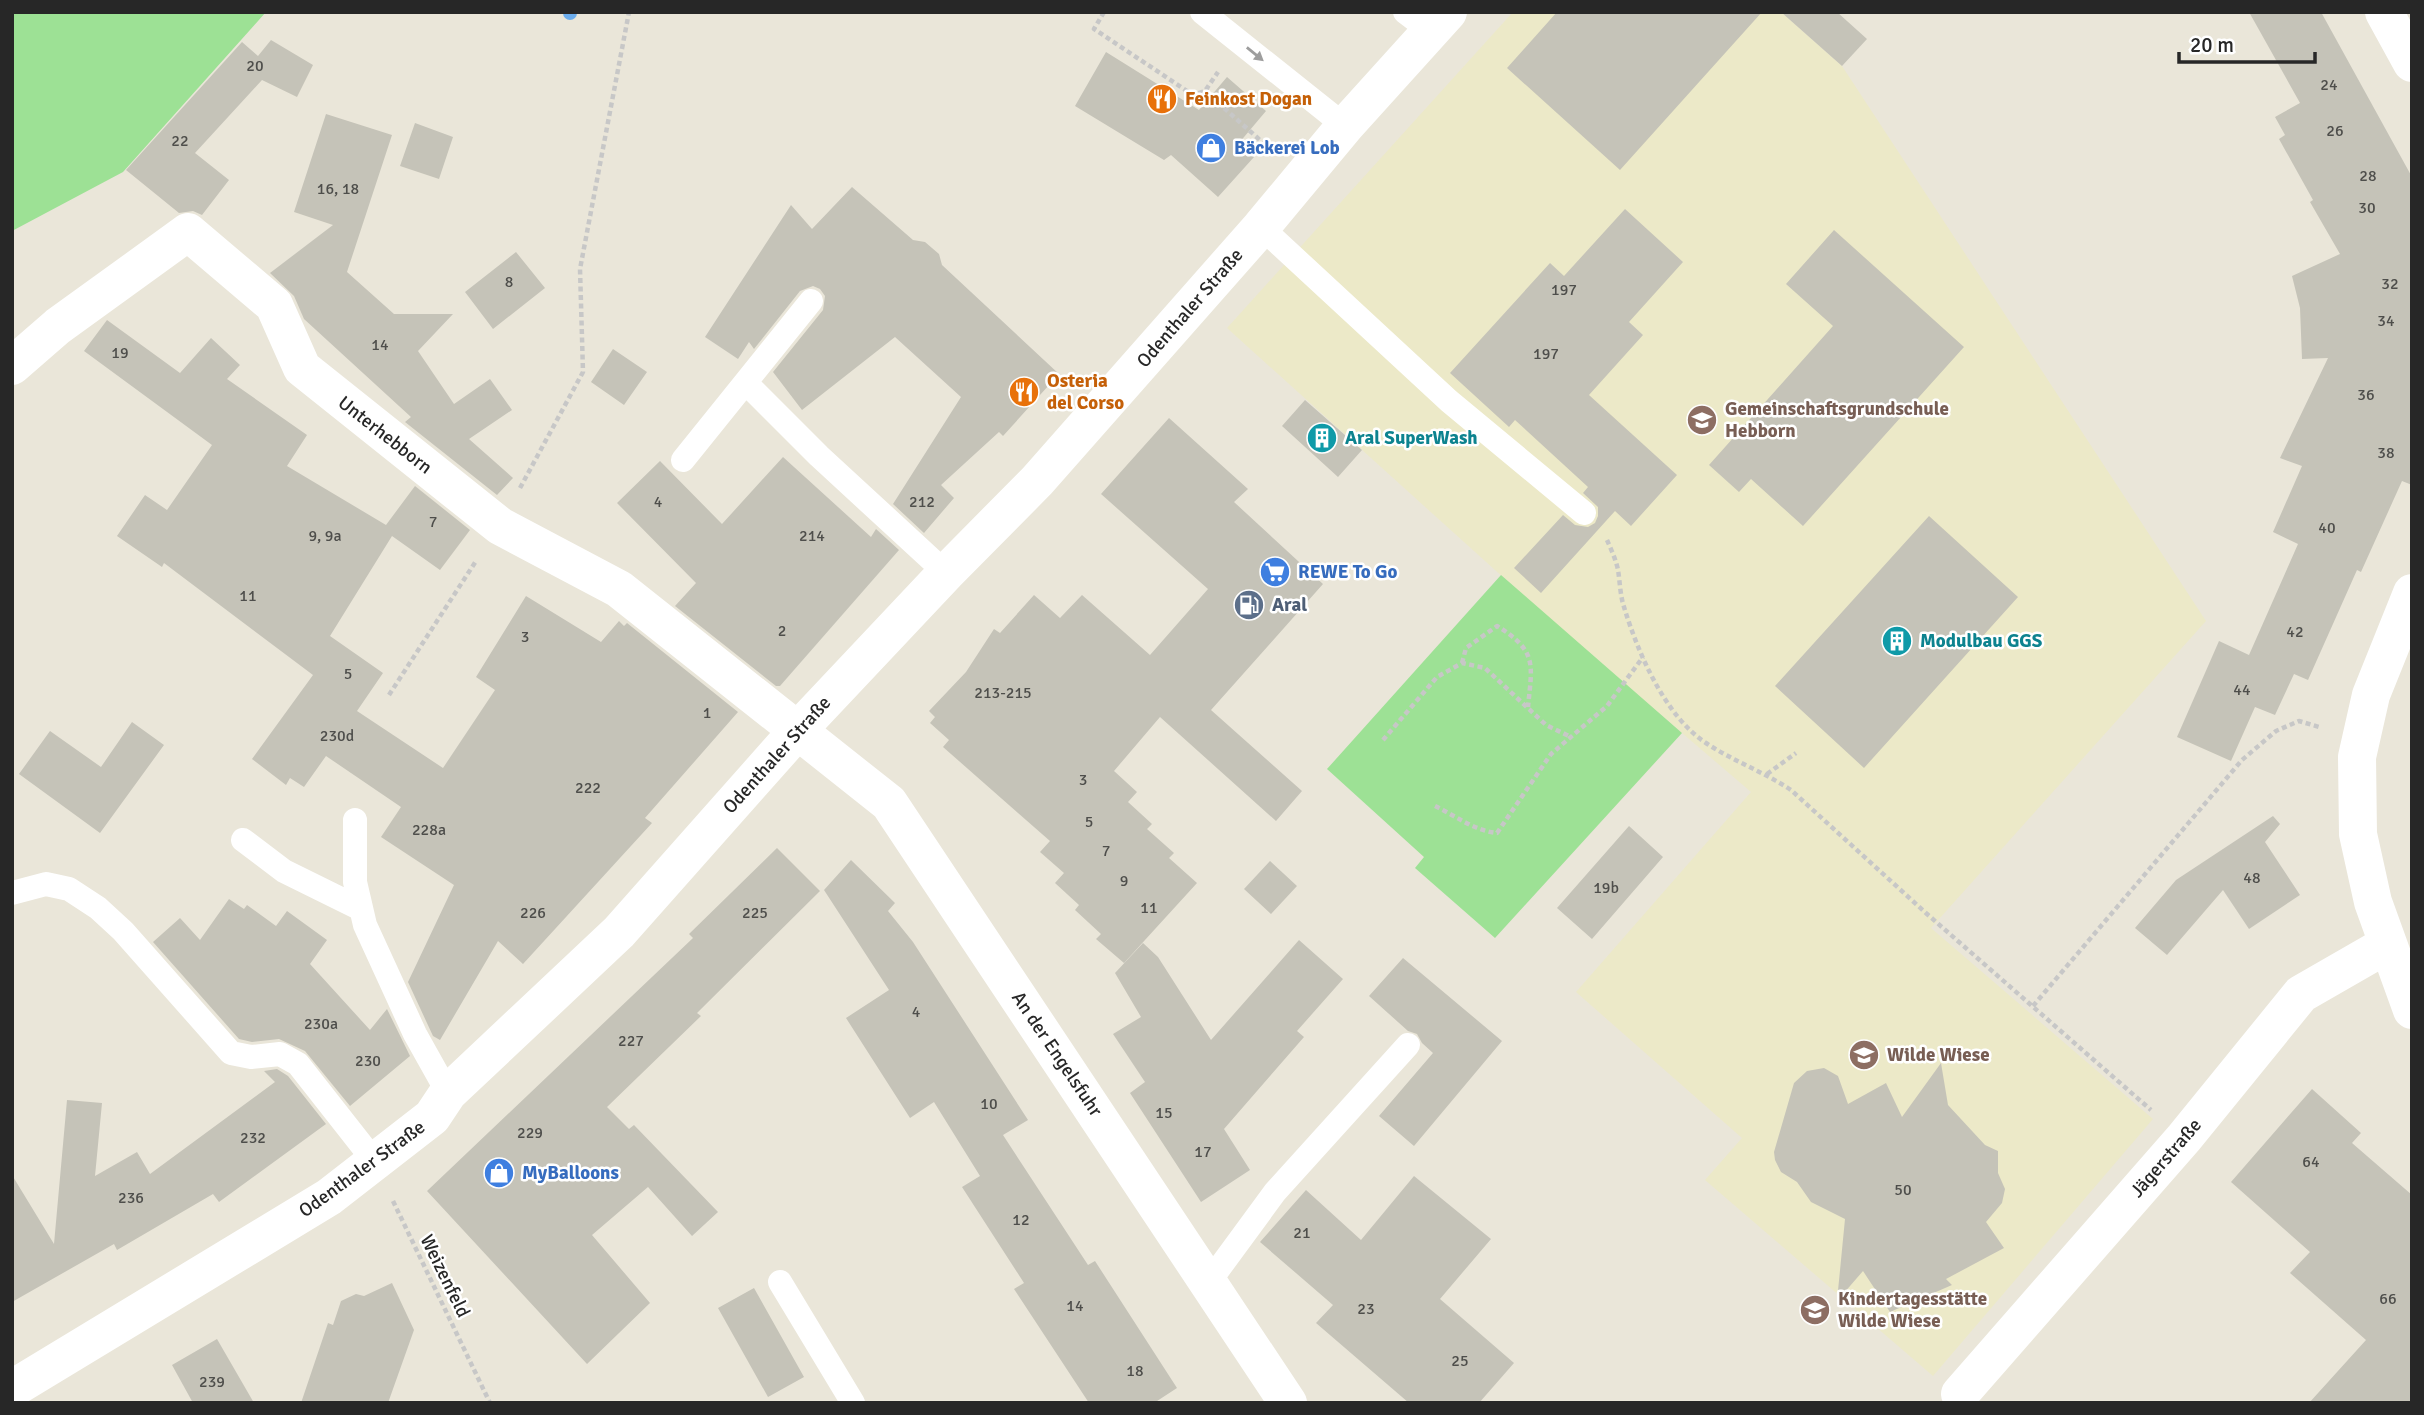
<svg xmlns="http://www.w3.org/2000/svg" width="2424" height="1415" viewBox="0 0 2424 1415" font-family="Signika,sans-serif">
<rect width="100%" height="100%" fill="#eae6d9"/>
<path fill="#ece9c8" d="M1513,12H1781L1842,66L2206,621L1931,928L2153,1119L1933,1376L1705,1180L1742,1138L1576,992L1751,792L1557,626L1227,328Z"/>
<path fill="#9de195" d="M12,12H266L123,172L12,231Z
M1501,575L1682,733L1495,938L1415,868L1424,857L1327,769Z"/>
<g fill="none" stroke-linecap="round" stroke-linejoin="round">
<path stroke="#6bacec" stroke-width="14" d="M570,13V12"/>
</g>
<path fill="#c5c3b8" d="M1557,12H1762L1620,170L1507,68Z
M1781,12H1837L1867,39L1842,66Z
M2249,12H2321L2412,177V485L2402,481L2361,572L2357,570L2308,680L2294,674L2275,715L2255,707L2231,761L2177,737L2219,641L2249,655L2298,544L2273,532L2302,466L2280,458L2328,358L2302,359L2300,308L2292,276L2340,254L2310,202L2313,200L2279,139L2285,135L2275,117L2300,103Z
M271,40L313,65L297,97L262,80L195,153L229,180L202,215L193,211L179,213L126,170L242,42L258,56Z
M1106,52L1199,110L1227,77L1266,111L1239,143L1254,157L1218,197L1171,155L1164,160L1075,106Z
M326,114L392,135L347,272L394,314H453L418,351L454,404L490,379L512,410L469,439L513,478L497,495L405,422L411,417L304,319L294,296L270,273L333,225L294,212Z
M415,123L453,137L439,179L400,166Z
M852,187L913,240L925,242L939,254L942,265L1059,374L1003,436L999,432L941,485L954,498L924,533L893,504L961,397L895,337L802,410L773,372L823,310L825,296L820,289L813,286L800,291L754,349L749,342L738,359L705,337L791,205L812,229Z
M1625,209L1683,262L1629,322L1643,335L1589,395L1677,475L1631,526L1615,511L1541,593L1514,568L1563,515L1575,525L1588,527L1595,523L1598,516V507L1583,493L1588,487L1515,420L1509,427L1450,373L1550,263L1564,276Z
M1834,230L1964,347L1803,526L1751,479L1739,492L1709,465L1833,326L1786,284Z
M516,252L545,288L493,329L465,292Z
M107,320L180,373L211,338L240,365L227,379L307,435L287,466L386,525L415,486L470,530L440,570L392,536L330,636L383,673L357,711L443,768L495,690L476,677L526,596L601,642L619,621L624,626L627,623L738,712L645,818L652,823L523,964L498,941L440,1040L433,1036L408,982L454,885L381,837L401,807L326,756L304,787L290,778L286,785L252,759L313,675L164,563L162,567L117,536L145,495L167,510L212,445L84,351Z
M613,349L647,372L624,405L591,382Z
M1305,400L1362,450L1338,477L1282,426Z
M1169,418L1248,489L1234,502L1323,584L1211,710L1302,791L1276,821L1160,717L1114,771L1137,792L1128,802L1152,824L1147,829L1174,853L1169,858L1197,883L1124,963L1096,939L1101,934L1075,910L1079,905L1055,883L1064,873L1040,852L1050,841L943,747L949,740L930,723L935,717L929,711L966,672L994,629L1000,633L1034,595L1060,618L1082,595L1150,655L1208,589L1101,494Z
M783,457L871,537L876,529L899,550L780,686H776L675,606L696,583L617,503L660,461L722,524Z
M1929,516L2018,597L1864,768L1775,686Z
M132,722L164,745L100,833L19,774L50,731L101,767Z
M2273,816L2280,824L2265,842L2300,895L2249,929L2223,890L2167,955L2135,928L2176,880Z
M1629,826L1663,857L1592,939L1557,908Z
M777,848L820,891L697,1013L701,1016L607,1107L629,1129L634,1125L718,1212L692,1236L648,1187L592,1235L650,1303L587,1364L427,1191L693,938L689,934Z
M851,860L895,903L888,911L913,942L1028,1120L1003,1135L1088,1265L1095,1261L1177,1388L1154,1403H1089L1014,1289L1024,1283L962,1187L980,1176L934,1102L910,1118L846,1018L889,990L824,890Z
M1270,861L1297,886L1271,914L1244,889Z
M229,899L244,909L247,905L276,926L287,911L327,940L310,964L370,1030L387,1009L410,1056L350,1106L305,1051L279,1039L252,1042L239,1039L153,942L180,918L200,940Z
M1299,940L1343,979L1297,1031L1304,1037L1224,1129L1250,1170L1201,1202L1130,1093L1145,1082L1113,1034L1141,1017L1115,973L1143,943L1158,957L1211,1040Z
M1403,958L1502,1041L1414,1146L1379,1116L1433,1053L1422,1043L1417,1034L1408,1031L1369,996Z
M1941,1063L1948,1105L1985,1145L1998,1151V1173L2005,1189L2002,1203L1986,1222L2004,1248L1946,1279L1952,1285L1890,1312L1863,1271L1837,1301L1845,1219L1811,1202L1797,1182L1781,1172L1775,1160L1774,1152L1794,1083L1807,1071L1824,1068L1838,1076L1848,1104L1886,1083L1902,1117Z
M277,1069L288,1076L326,1124L219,1202L213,1194L117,1250L114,1244L12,1302V1175L54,1244L67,1100L102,1103L95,1176L137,1152L150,1174L275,1082L264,1071Z
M2312,1089L2361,1133L2352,1143L2412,1195V1403H2309L2366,1340L2290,1273L2310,1252L2231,1182Z
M1414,1176L1491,1239L1440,1299L1514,1363L1479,1403H1409L1316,1323L1333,1305L1260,1242L1306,1190L1361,1240Z
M392,1283L414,1330L388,1403H301L328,1323L333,1325L341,1301L356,1294L364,1296Z
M754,1288L804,1377L768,1397L718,1308Z
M217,1339L254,1403H193L172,1365Z"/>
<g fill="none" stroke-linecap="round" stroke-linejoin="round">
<path stroke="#c7c7c7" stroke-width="4.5" stroke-dasharray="5 3.5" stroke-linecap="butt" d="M1104,12L1094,29L1193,95L1205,91L1218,72
M1205,91L1270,149
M520,488L583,372L580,269L629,12
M1607,540C1611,549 1616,560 1618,570C1620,582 1620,595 1624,607C1638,653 1665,716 1706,743C1733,761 1764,772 1791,790L1927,914L2151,1110
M1462,663L1466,648L1497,626C1538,651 1532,665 1528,707
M389,695L476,561
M1383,740L1437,677L1462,663L1485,668L1546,725L1571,737
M1767,774L1796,753
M1435,806C1456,816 1475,831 1497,833L1551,754L1607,706L1643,657
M2033,1006L2242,760L2276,731L2299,721L2319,727
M393,1201L490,1403"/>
<path stroke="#fff" stroke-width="24" d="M1202,12L1345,126
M1405,12L1430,31
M1261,227L1449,401L1584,513
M746,383L819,456L946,573
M683,460L811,301
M355,820V882L365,925L415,1034L448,1093
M243,840L284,871L361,909
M12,893L46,884L69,889L98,908L123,931L231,1053L251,1057L280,1054L298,1064L375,1162
M780,1282L853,1403
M1209,1282L1275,1192L1408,1045"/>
<path stroke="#fff" stroke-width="38" d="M2384,12L2412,63
M12,366L58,326L188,232L274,305L302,368L500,526L619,589L889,803L1288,1403
M2412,593L2371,695L2357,757L2358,834L2373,902L2412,1010
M1960,1394L2184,1138L2301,994L2388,944"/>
<path stroke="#fff" stroke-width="38" d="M12,1389L329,1197L432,1117L448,1093L619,932L799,729L946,573L1037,481L1261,227L1345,126L1448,12"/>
</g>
<defs><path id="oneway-solid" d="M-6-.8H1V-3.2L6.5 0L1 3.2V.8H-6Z" transform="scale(1.75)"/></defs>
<use fill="#9e9e9e" href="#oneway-solid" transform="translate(1255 54) rotate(39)"/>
<defs>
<g id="restaurant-disc" transform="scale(1.575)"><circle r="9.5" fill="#e8710a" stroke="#fff"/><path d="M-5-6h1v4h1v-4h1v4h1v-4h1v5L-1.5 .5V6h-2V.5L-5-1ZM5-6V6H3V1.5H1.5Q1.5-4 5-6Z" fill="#fff"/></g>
<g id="shop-disc" transform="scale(1.575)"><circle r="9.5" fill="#3f7fe0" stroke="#fff"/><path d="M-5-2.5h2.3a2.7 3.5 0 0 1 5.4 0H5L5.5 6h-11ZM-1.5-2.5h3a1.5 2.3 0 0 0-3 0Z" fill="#fff"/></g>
<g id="school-disc" transform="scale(1.575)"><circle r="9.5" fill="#8d6e63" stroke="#fff"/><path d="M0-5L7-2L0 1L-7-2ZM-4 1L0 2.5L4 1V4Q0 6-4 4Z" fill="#fff"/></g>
<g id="building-disc" transform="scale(1.575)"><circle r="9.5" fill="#0f9aa8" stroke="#fff"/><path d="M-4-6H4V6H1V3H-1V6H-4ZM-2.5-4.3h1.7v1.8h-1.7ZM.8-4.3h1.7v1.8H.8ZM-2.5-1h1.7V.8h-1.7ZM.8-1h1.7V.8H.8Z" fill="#fff"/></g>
<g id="supermarket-disc" transform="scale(1.575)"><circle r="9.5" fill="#3f7fe0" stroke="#fff"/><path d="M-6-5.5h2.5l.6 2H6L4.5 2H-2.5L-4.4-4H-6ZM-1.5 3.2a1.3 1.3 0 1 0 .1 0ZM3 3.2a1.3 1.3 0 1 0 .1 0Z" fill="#fff"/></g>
<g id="fuel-disc" transform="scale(1.575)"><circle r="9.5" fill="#5c6f8a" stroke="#fff"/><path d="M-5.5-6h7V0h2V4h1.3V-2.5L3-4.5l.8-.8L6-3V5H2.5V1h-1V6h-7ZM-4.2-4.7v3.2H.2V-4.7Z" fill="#fff"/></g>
</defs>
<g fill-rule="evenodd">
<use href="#restaurant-disc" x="1162" y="99"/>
<use href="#shop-disc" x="1211" y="148"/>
<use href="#restaurant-disc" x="1024" y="392"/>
<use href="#school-disc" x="1702" y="420"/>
<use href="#building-disc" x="1322" y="438"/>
<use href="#supermarket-disc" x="1275" y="572"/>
<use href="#fuel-disc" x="1249" y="605"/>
<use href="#building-disc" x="1897" y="641"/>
<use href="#school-disc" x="1864" y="1055"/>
<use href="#shop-disc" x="499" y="1173"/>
<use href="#school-disc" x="1815" y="1310"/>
</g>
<g text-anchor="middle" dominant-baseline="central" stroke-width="5" stroke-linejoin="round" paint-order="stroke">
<g font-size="16" fill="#4e4e4b">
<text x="255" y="66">20</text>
<text x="2329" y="85">24</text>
<text x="2335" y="131">26</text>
<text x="180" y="141">22</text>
<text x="2368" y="176">28</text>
<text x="338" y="189">16, 18</text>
<text x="2367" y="208">30</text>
<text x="509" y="282">8</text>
<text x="2390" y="284">32</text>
<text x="1564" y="290">197</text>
<text x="2386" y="321">34</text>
<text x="380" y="345">14</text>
<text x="120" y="353">19</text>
<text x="1546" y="354">197</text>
<text x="2366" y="395">36</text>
<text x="2386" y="453">38</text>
<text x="658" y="502">4</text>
<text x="922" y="502">212</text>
<text x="433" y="522">7</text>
<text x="2327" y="528">40</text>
<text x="325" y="536">9, 9a</text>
<text x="812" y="536">214</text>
<text x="248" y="596">11</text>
<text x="782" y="631">2</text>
<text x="2295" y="632">42</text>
<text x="525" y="637">3</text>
<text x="348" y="674">5</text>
<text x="2242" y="690">44</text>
<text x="1003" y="693">213-215</text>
<text x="707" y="713">1</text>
<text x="337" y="736">230d</text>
<text x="1083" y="780">3</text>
<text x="588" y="788">222</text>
<text x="1089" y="822">5</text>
<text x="429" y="830">228a</text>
<text x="1106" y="851">7</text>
<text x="2252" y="878">48</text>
<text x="1124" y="881">9</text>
<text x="1606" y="888">19b</text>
<text x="1149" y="908">11</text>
<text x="533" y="913">226</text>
<text x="755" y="913">225</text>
<text x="916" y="1012">4</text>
<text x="321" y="1024">230a</text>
<text x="631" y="1041">227</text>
<text x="368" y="1061">230</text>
<text x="989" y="1104">10</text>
<text x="1164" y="1113">15</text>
<text x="530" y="1133">229</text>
<text x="253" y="1138">232</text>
<text x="1203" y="1152">17</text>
<text x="2311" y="1162">64</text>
<text x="1903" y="1190">50</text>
<text x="131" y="1198">236</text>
<text x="1021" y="1220">12</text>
<text x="1302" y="1233">21</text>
<text x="2388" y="1299">66</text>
<text x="1075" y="1306">14</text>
<text x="1366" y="1309">23</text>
<text x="1460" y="1361">25</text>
<text x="1135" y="1371">18</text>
<text x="212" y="1382">239</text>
</g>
<g font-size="19" font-weight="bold" fill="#c56008" stroke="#fff" text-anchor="start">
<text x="1185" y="99">Feinkost Dogan</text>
<text x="1047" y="381">Osteria<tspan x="1047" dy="22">del Corso</tspan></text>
</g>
<g font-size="19" font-weight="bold" fill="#366cbe" stroke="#fff" text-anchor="start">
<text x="1234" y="148">Bäckerei Lob</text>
<text x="1298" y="572">REWE To Go</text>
<text x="522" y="1173">MyBalloons</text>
</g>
<g font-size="19" fill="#272727" stroke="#fff">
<text transform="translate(1190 308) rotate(-49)">Odenthaler Straße</text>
<text transform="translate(385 435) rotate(38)">Unterhebborn</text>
<text transform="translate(777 755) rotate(-48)">Odenthaler Straße</text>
<text transform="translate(1057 1054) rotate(56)">An der Engelsfuhr</text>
<text transform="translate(2166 1158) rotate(-49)">Jägerstraße</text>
<text transform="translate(362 1169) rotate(-36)">Odenthaler Straße</text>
<text transform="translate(445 1276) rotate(64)">Weizenfeld</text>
</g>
<g font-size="19" font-weight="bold" fill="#785e54" stroke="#fff" text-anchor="start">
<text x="1725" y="409">Gemeinschaftsgrundschule<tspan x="1725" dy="22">Hebborn</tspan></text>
<text x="1887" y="1055">Wilde Wiese</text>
<text x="1838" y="1299">Kindertagesstätte<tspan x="1838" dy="22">Wilde Wiese</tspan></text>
</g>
<g font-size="19" font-weight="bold" fill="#0d838f" stroke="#fff" text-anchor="start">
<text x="1345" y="438">Aral SuperWash</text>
<text x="1920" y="641">Modulbau GGS</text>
</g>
<g font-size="19" font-weight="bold" fill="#4e5e75" stroke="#fff" text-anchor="start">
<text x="1272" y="605">Aral</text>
</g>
</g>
<rect width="2424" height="1415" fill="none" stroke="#272727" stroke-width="28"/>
<path d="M2179 52v10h136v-10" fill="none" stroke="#272727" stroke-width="3.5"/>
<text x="2190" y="52" font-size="21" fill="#272727" stroke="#ffffff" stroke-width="5" paint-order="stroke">20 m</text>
</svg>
